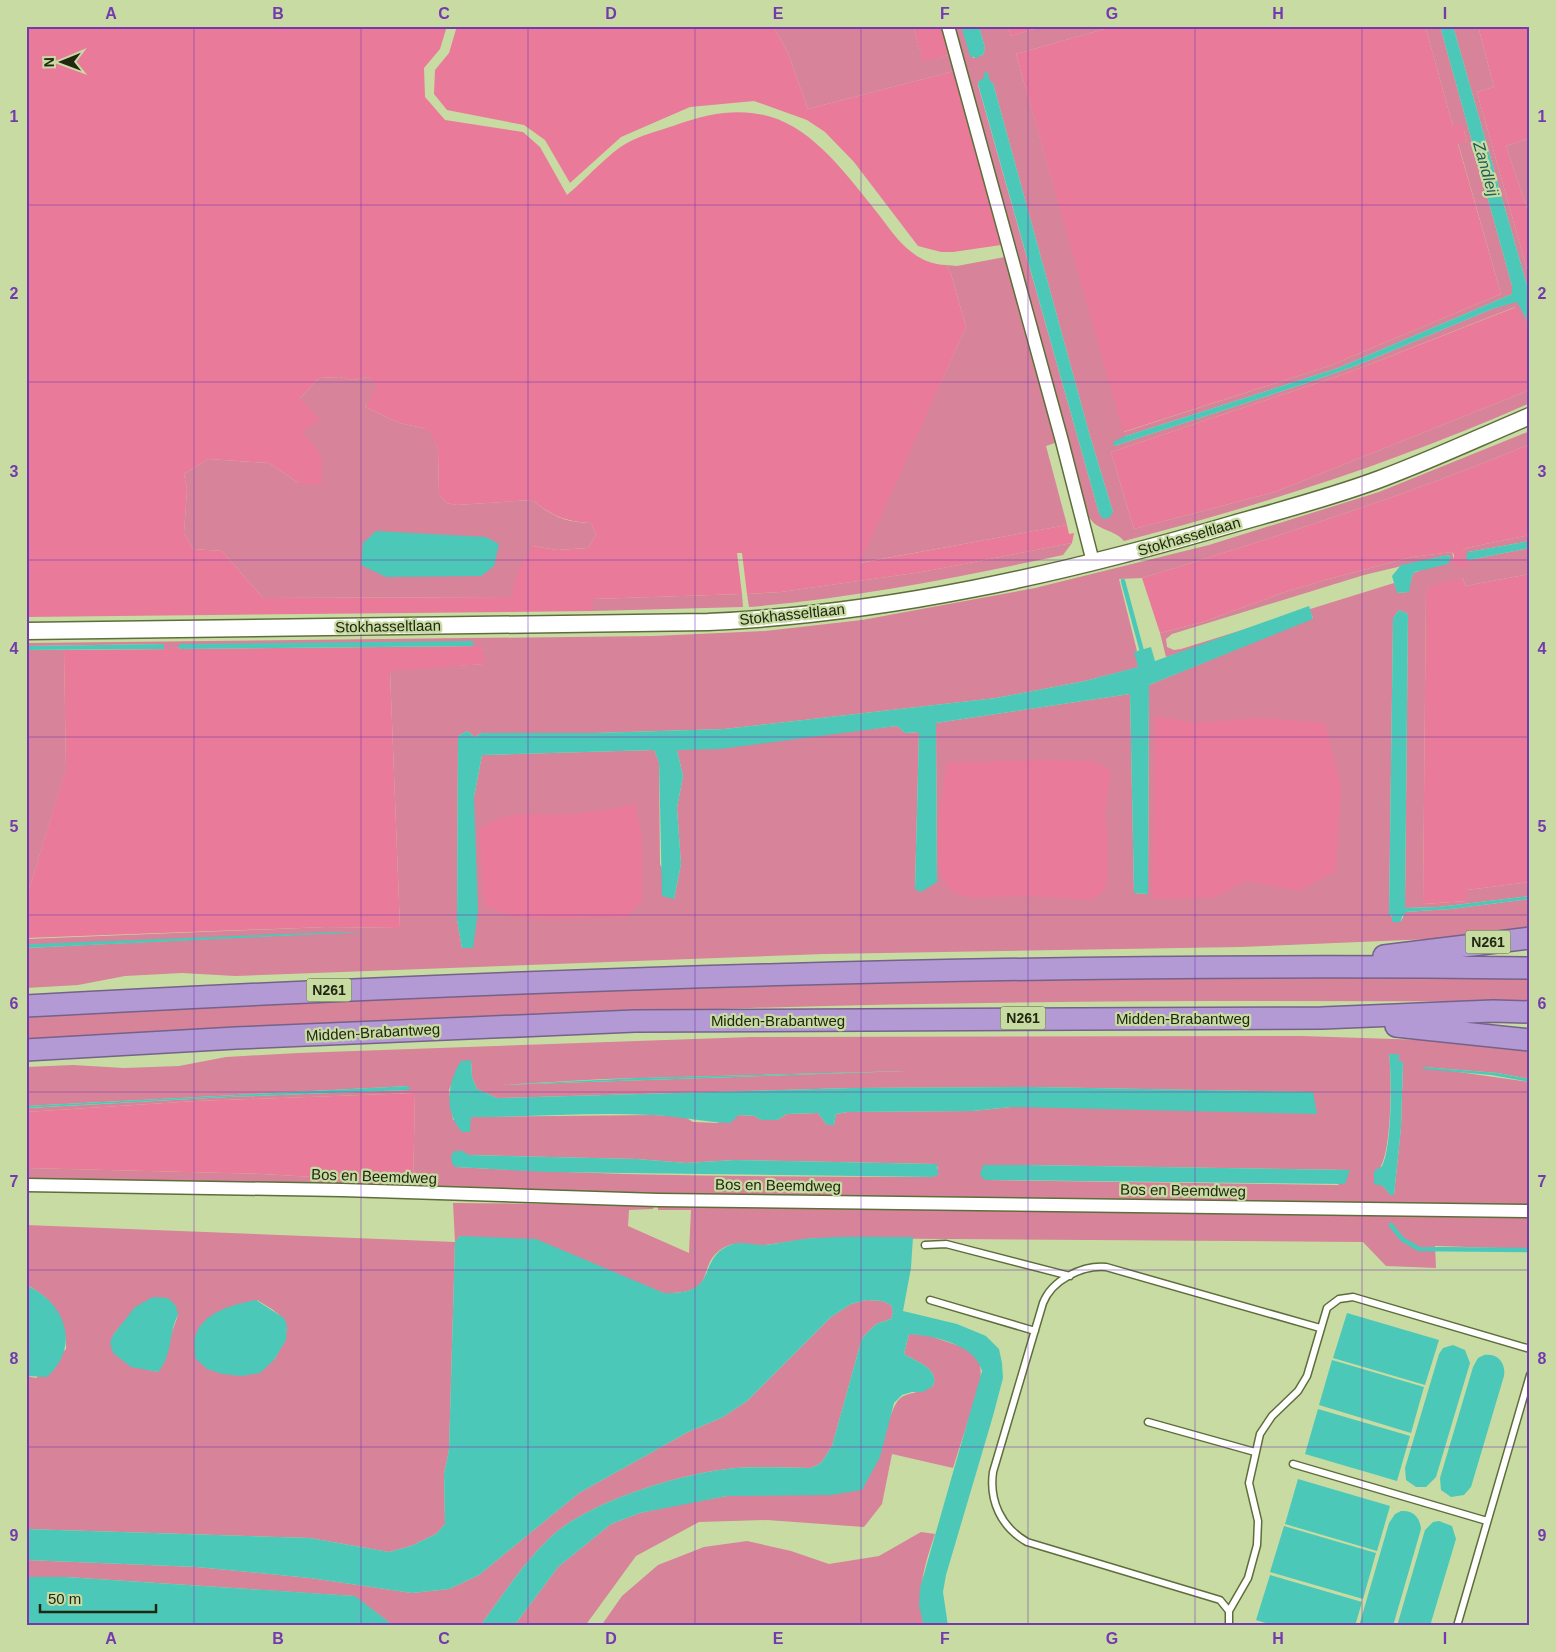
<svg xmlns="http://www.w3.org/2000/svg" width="1556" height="1652" viewBox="0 0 1556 1652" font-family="Helvetica,sans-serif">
<rect width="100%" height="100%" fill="#c8dba3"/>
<path fill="#d78399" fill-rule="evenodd" d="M773,26H913L923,61L949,55L941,26H944L1058,442L1046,446L1067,525L859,563L966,327L951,274L946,265L957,266L1005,257L954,71L808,109L788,53Z
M951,26H961L973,58L983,55L985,48L979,26H1008L1011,36L1044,26H1115L1016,54L1124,432L1329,366L1501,294L1458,143L1467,141L1464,131L1453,126L1425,26H1440L1512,286V294L1338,368L1126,436L1114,446L1307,383L1358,365L1492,309L1517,301L1530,325V334L1515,307L1350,372L1111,452L1134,529L1275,492L1530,390V403C1397,462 1265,504 1124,541C1114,529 1097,531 1089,517ZM979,81L993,83L1090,436L1113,512L1103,518L1099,513L978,85Z
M1453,26H1478L1494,87L1477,92L1530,280V296Z
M1530,138V217L1506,146Z
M339,377L353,380L368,377L378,387L365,407L399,423L423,428L431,432L438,449L439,494L446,503L457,505L532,500C554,517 564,522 591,523L596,535L588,548L557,550L533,546L512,597L263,598L222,551L193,549L184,533L187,490L184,474L208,459L269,463L299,483L300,398L319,378Z
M1530,431V444C1403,497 1274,538 1142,578L1119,579L1137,651L1135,652L1139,667L1085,681L996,698L724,729L595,733H481L475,737L467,731L458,736L457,920L462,948L474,797L482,755L654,750L659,762L660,864L674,899L681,864L677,808L683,776L677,750L897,726L905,733L919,732L915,888L937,882L936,723L1130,694L1134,893L1148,894L1149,685L1313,618L1310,611L1166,657L1160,633L1203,622L1282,593L1325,580L1412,557L1452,552L1455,563L1469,565L1463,559V551L1466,548L1530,535V541L1468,552L1469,560L1530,548V574L1465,586L1463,578L1426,589L1423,904L1467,901V890L1530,882V896L1438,907L1405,908L1408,614L1399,610L1393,618L1389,915L1401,922L1405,912L1451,909L1530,899V930L1431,939L1240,947L824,954L235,976L182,973L125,976L78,985L26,988V948L355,932L26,945V939L326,927L400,928L390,670L484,664L482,647L473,646V642L178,647L180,649H164L163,644L26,646V643L654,636L765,631L862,620L1035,588L1209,545L1379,492ZM1448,555L1451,557L1414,573L1412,576L1408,592L1398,593L1394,583L1181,649L1174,650L1167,647L1166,639L1172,634L1364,575Z
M1072,543L1063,555C959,577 855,598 749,607L747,594L781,592L922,572Z
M742,594L743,607L593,611V599Z
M26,650H64L66,770L26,899Z
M1111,977L1530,978V1002C1250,1000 970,1000 691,1010C469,1018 248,1030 26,1040V1015L542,991Z
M1301,1036L1424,1040L1530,1050V1079L1498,1073L1423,1067L1530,1082V1209L929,1200L413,1187L415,1093L196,1101L26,1112V1108H29L228,1097L383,1091L409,1090V1086L26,1106V1067L73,1065L124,1068L179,1066L226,1057L298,1053L752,1037ZM1389,1054H1399V1062H1403L1401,1128L1394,1195L1390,1194V1191L1388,1192L1383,1186L1378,1170C1392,1158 1392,1074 1389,1054ZM471,1061L472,1077L477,1089L497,1098L852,1088L1033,1087L1314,1092L1011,1107L973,1111L848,1112L836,1114L834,1125H827L818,1113L787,1114L777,1120H761L755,1116L739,1115L717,1123L693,1122L685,1117L654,1115L470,1117L453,1120L449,1090L461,1062ZM907,1071L498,1085L605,1079ZM468,1155L637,1159L686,1163L735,1160L936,1164L938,1168L932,1177C773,1177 614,1176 456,1167ZM983,1165H1027L1350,1170L1338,1185L985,1180Z
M26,1168L262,1174L365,1180L362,1187L26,1179Z
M453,1203L654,1205L653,1209L629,1210L628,1226L689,1253L691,1210H658V1205L1373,1213L1393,1216L1530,1218V1249L1435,1246L1436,1268L1386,1266L1363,1242L815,1238C799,1240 782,1243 765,1245C751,1246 736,1240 723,1248C694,1266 721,1294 664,1293L460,1236L455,1242L449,1450L444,1474L445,1524L436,1534L411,1546L389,1552L310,1538L26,1529V1376L36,1378L66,1349C67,1321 53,1297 26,1285V1225L455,1242ZM257,1300C291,1320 294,1325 274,1360ZM178,1315L158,1372L149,1370L113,1335L122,1324Z
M867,1300L882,1301L891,1305L893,1312L891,1319L876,1324L862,1338L832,1446L821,1463L811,1468C783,1468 754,1466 727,1469C677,1475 592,1501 554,1534C525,1560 503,1595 480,1626H394L354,1596L66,1577H26V1560L197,1567L310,1578L412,1593L449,1589L479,1575L579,1493L688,1432L723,1417L747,1401L831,1317L851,1304Z
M909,1334L927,1335L968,1349L980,1362L981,1380L953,1468L892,1454L882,1504L864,1527L767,1520L699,1522L636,1556L585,1626H514L558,1567L611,1524L640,1513L682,1504L727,1496L778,1494L888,1424C900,1386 903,1400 933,1386C940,1368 916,1362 904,1354Z
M921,1532L935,1534C924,1567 916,1591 924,1626H601L622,1596L658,1565L704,1547L747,1541L791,1551L829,1564L879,1556Z"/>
<path fill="#e97a99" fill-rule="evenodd" d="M26,26H447L440,49L424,68L425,97L445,120L523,132L540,147L567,195C583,182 610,152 627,143C641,135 658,131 673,126C779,86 818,138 879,215C897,239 914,264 946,265L951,274L966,327L860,563L1067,525L1069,534L1074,533L1072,543L922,572L781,592L747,594L742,553H737L742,594L593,599V611L26,617ZM339,377L353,380L368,377L377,387L365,407L399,423L423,428L430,432L438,449L439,494L446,503L457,505L532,500C554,517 564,521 591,523L596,535L588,548L557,550L533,546C522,562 513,577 512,597L263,598L222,551L193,549L184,533L187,490L184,474L208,459L269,463L299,483L321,485C324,455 321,453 302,432L320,420L300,398L319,378Z
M457,26H773L788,53L808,109L954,71L1001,245L953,252H941L918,246L854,162L825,132L807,120L754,101L690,107L621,137L570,183L545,140L524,125L447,110L434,94L435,70L449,53Z
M913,26H941L949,55L923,62Z
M1008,26H1044L1011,36Z
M1115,26H1425L1453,126L1462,124L1467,141L1458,144L1501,294L1329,366L1123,432L1016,54Z
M1478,26H1530V138L1506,146L1530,217V280L1477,92L1494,87Z
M1516,307L1530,334V390L1275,492L1134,529L1111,452L1350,372Z
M1530,444V535L1466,548L1463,551V559L1471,566L1454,567V555L1452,552L1412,557L1325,580L1282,593L1203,622L1160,633L1142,578C1274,538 1403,497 1530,444Z
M1530,574V882L1467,890V901L1423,904L1426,589L1443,582L1463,578L1465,586Z
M482,646L485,664L390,671L400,928L326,927L26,938V899L66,769L64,650Z
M1155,716L1194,723L1260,718L1325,723L1341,785L1336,871L1299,891L1247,881L1213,898L1152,899Z
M1033,760L1094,761L1111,771L1105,813L1108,847L1107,883L1101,894L1091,900L1027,896L973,898L951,892C948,886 942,879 940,872C933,840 942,795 947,763Z
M635,804L642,838V900L627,917L543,919L512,916L484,906L479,829C513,807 528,816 565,814C588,813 612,809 635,804Z
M415,1093L413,1187H362L364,1180L263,1174L26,1168V1112L196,1101Z"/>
<path fill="#4cc8b8" d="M961,26H979L985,48L983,55L976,58L970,56Z
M1440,26H1453L1530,296V325L1517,302L1492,309L1358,365L1307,383L1114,446L1113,442L1126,436L1338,368L1512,294V286Z
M985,77L993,83L1090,436L1113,512L1109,518L1103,519L1099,513L978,84L979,81Z
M376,531L486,537L499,544L494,566L481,576L386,577L361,565L363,543Z
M1530,541V548L1469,560L1466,558L1468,552Z
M1448,555L1451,557L1448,564L1415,572L1412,576L1409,592L1397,593L1392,576L1401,565Z
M1309,606L1313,619L1149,685L1148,894L1134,893L1130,694L936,723L937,882L921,892L915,889L919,732L905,733L897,726L720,749L677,750L683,776L677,808L681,864L674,899L662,896L659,762L654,750L482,755L474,797L478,911L473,948H462L457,920L458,736L467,731L475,737L481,733H595L724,729L996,698L1085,681L1138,667L1134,652L1151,647L1155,661Z
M1399,610L1408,614L1405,908L1438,907L1530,896V899L1451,909L1405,912V916H1402L1401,922H1392V916H1389L1393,618Z
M473,641V646L180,649L178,647L180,644Z
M164,644V649L26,650V646Z
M340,932H365L26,948V945L34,944Z
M1389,1054H1399V1061L1403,1062L1401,1128L1394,1195H1390L1383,1186L1374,1184V1171L1382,1166C1392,1148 1392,1076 1389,1054Z
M471,1060L472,1077L477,1089L497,1098L852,1088L1033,1087L1313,1092L1317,1114L1011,1107L973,1111L848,1112L836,1114L834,1125H827L818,1113L787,1114L777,1120H761L755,1116L739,1115L730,1123C703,1122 678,1116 651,1115C591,1112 531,1117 471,1117L470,1132H462C444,1113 447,1083 461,1061Z
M1423,1067L1498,1073L1530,1079V1082L1491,1075L1423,1069Z
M907,1071L498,1085L637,1078Z
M409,1086V1090L383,1091L228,1097L26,1108V1106Z
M454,1151H463L468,1155L637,1159L686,1163L735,1160L937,1164L938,1175L932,1177L547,1172L455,1167L452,1163L451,1156Z
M983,1165H1027L1350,1170L1345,1184L985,1180L980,1175Z
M460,1236L536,1239L664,1293C723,1295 694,1257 733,1244C742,1241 754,1245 763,1245C781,1244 799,1238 817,1238C849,1236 881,1237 913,1237L911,1268L903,1311L957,1324L986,1336L999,1349L1002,1363L1003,1378L993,1416L946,1575L943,1592L948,1626H924L919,1606L920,1588L982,1371C975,1344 934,1336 909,1334L904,1354C916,1362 940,1368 933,1386L923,1392H912L902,1395L894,1403L880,1457L862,1490L831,1495L727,1496L640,1513L611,1524L558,1567L514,1626H480C503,1595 525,1560 554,1534C592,1501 677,1475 727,1469C754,1466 783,1468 811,1468L821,1463L832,1446L862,1338L876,1324L891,1319L893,1312L891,1305L882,1301L867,1300L851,1304L831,1317L747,1401L723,1417L688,1432L579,1493L479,1575L449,1589L412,1593L310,1578L197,1567L26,1560V1529L310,1538L389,1552L411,1546L436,1534L445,1524L444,1474L449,1450L455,1242Z
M26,1285C66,1303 81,1346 47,1377L26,1376Z
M153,1297L168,1298L176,1306L178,1315C168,1334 173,1355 158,1372L131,1367L113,1353L110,1343L113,1335L135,1307Z
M256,1300L284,1318L287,1326L286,1340L274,1360L260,1373L241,1376L222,1374L207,1369L195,1358C195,1351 193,1340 196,1334C205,1311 235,1304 256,1300Z
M1347,1313L1439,1340L1425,1385L1333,1358Z
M1453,1345L1465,1350L1470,1363L1436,1477L1426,1487H1416L1406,1480L1405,1468L1439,1354L1443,1348Z
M1484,1355C1498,1353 1506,1363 1504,1376L1471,1487L1464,1495L1451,1497L1441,1490L1440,1478L1473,1367L1478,1358Z
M1332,1360L1424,1387L1411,1433L1319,1405Z
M1318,1409L1410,1436L1397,1481L1305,1454Z
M1298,1479L1390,1506L1377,1551L1285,1524Z
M1401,1511C1413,1510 1420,1517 1421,1529L1393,1626H1359L1389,1523L1395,1514Z
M1439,1521L1452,1526L1456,1539L1430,1626H1397L1425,1530L1433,1522Z
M1284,1526L1376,1553L1363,1599L1270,1572Z
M1270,1575L1362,1602L1355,1626H1275L1256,1620Z
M26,1577H66L355,1596L394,1626H26Z"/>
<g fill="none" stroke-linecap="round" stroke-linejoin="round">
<path stroke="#4cc8b8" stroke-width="4.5" d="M986,74L988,84
M1123,581L1143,655
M1391,1225L1402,1239L1419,1249L1530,1250"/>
<g stroke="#5e6e3a" stroke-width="9">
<path id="service" d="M925,1245L946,1244L1070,1276
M930,1300L1035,1331
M1148,1422L1255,1452
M1293,1464L1487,1521
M1229,1611L1220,1600L1027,1542C1001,1527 989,1501 993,1472L1043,1303C1052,1280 1082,1265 1106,1267L1320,1328
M1229,1626V1611L1248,1578L1257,1545L1258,1521L1249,1483L1260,1434L1272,1416L1298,1391L1307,1376L1327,1308L1339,1299L1353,1297L1530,1349
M1457,1626L1530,1375"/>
</g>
<g stroke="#5e6e3a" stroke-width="15">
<path id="minor" d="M948,26L1062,441L1093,562
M26,1185L342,1190L658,1200L1530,1211"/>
</g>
<g stroke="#5e6e3a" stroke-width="19">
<path id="tertiary" d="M26,631L708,622C885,614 1063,574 1233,524C1282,510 1332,497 1380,479C1431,460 1480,437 1530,416"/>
</g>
<g stroke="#74628a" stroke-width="24">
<path id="trunk" d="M1384,956L1530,938
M26,1006C527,979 1028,962 1530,968
M1396,1026L1530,1040
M26,1050L236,1038L635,1021L1322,1018L1493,1011L1530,1012"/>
</g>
<use href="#service" stroke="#fff" stroke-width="6"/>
<use href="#minor" stroke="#fff" stroke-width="12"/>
<use href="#tertiary" stroke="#fff" stroke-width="16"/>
<use href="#trunk" stroke="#b49ad4" stroke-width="21"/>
</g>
<path fill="none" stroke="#7439af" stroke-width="1" stroke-opacity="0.55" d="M194,26V1626M361,26V1626M528,26V1626M695,26V1626M861,26V1626M1028,26V1626M1195,26V1626M1362,26V1626M26,205H1530M26,382H1530M26,560H1530M26,737H1530M26,915H1530M26,1092H1530M26,1270H1530M26,1447H1530"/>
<g text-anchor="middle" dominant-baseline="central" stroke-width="4.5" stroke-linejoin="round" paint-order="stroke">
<g fill="#c8dba3" stroke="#535e3e" stroke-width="1">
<rect x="1465.5" y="930.5" width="45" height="23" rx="4"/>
<rect x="306.5" y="978.5" width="45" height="23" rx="4"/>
<rect x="1000.5" y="1006.5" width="45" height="23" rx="4"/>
</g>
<g font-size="14" font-weight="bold" fill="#212812">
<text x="1488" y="942">N261</text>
<text x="329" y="990">N261</text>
<text x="1023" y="1018">N261</text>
</g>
<g font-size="15" fill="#212812" stroke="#c8dba3">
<text transform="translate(1189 536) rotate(-16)">Stokhasseltlaan</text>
<text transform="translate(792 614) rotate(-6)">Stokhasseltlaan</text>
<text transform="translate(388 626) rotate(-1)">Stokhasseltlaan</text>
<text x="1183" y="1018">Midden-Brabantweg</text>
<text x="778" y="1020">Midden-Brabantweg</text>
<text transform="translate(373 1032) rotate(-3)">Midden-Brabantweg</text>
<text transform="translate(374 1176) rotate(2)">Bos en Beemdweg</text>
<text transform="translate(778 1185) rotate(1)">Bos en Beemdweg</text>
<text transform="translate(1183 1190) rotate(1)">Bos en Beemdweg</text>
</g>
<g font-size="16" font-style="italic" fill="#1c6057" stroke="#c8dba3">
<text transform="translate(1486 169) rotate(74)">Zandleij</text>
</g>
</g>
<rect width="1556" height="1652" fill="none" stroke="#c8dba3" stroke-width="55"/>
<g transform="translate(62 62) rotate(269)" stroke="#c8dba3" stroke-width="4" paint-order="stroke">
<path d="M0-4L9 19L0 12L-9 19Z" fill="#212812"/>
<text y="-8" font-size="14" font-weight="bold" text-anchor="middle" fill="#212812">N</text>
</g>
<path d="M40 1604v8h116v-8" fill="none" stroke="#212812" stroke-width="2.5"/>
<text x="48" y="1604" font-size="15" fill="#212812" stroke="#c8dba3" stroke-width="4" paint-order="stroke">50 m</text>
<rect x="28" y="28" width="1500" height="1596" fill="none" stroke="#7439af" stroke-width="2"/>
<g font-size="16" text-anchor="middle" font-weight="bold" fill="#7439af">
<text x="111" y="19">A</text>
<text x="278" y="19">B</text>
<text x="444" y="19">C</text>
<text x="611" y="19">D</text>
<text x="778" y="19">E</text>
<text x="945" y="19">F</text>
<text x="1112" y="19">G</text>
<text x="1278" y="19">H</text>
<text x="1445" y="19">I</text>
<text x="14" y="122">1</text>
<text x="1542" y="122">1</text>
<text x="14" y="299">2</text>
<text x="1542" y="299">2</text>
<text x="14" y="477">3</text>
<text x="1542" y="477">3</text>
<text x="14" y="654">4</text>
<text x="1542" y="654">4</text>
<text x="14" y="832">5</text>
<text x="1542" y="832">5</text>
<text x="14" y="1009">6</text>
<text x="1542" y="1009">6</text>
<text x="14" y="1187">7</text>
<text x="1542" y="1187">7</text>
<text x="14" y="1364">8</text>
<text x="1542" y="1364">8</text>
<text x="14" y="1541">9</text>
<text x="1542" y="1541">9</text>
<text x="111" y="1644">A</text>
<text x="278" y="1644">B</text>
<text x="444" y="1644">C</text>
<text x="611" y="1644">D</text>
<text x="778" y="1644">E</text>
<text x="945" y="1644">F</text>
<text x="1112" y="1644">G</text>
<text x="1278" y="1644">H</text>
<text x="1445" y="1644">I</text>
</g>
</svg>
